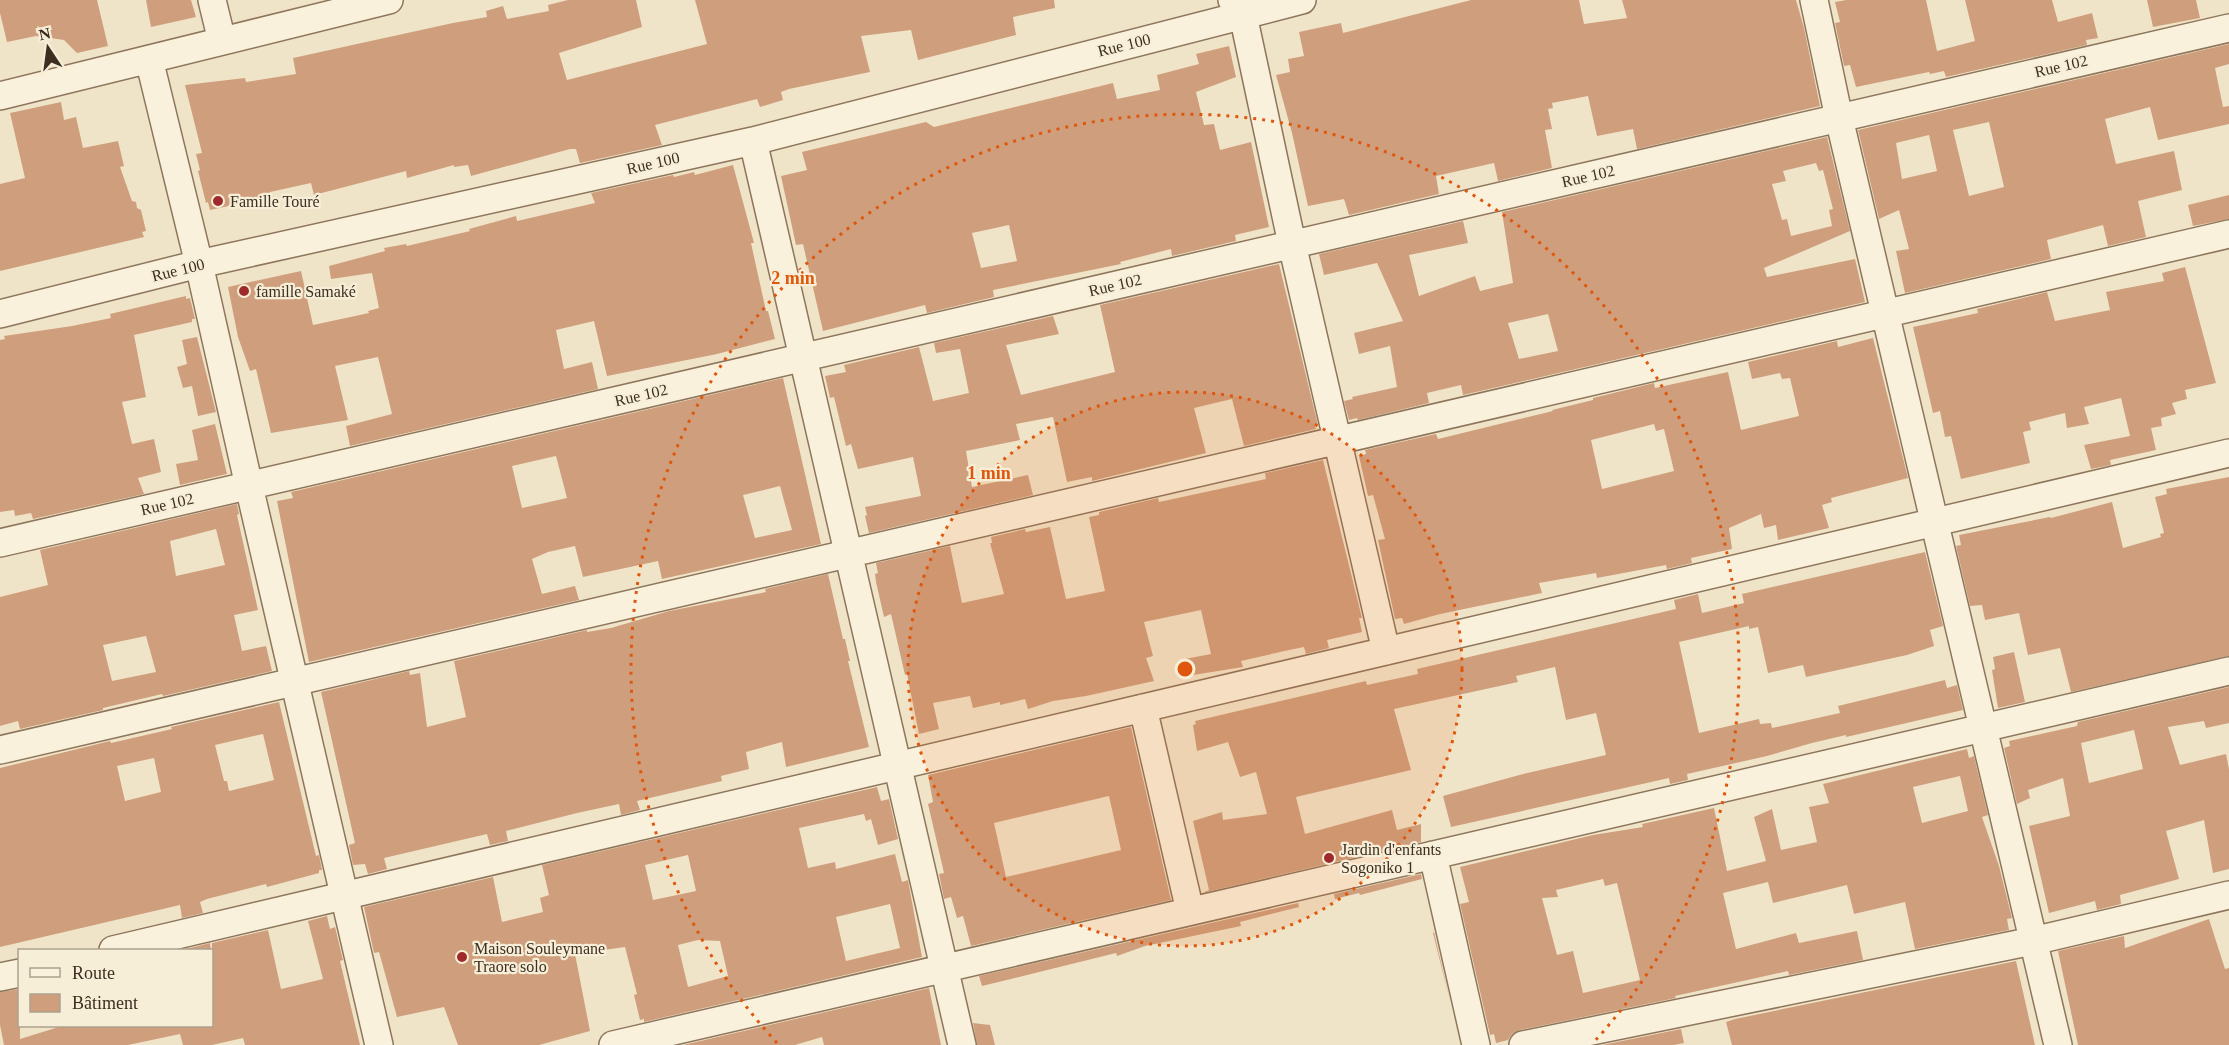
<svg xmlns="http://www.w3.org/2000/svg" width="2229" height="1045" viewBox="0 0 2229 1045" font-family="'Times New Roman',serif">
<rect width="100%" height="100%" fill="#f0e4c8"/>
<path fill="#cf9f7d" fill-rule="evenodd" d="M0,0H97L108,46L77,53L64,40L36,36L7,42L0,13Z
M146,0H191L196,17L151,27Z
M568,0H636L642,27L559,53L567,80L707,44L695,0H1054L1055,8L1013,17L1016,35L918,60L911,30L861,36L870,72L789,89L781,92L783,100L760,107L757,99L655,125L662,145L580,163L576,149H570L471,176L468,165L454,167V165L407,178L406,171L314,195L311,183L270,192L271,197L210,210L208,202L206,203L198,171L200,170L196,154L202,153L185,85L245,78L246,82L296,74L293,58L453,23L487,17L486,11L503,6L507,19L549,11L548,5Z
M1471,0H1579L1584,24L1627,18L1622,0H1796L1804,28L1820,106L1637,149L1633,129L1597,136L1588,96L1552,103L1553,108L1548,109L1552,129L1545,130L1552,168L1498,181L1494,163L1436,176L1439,194L1349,215L1344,199L1308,206L1292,133L1276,75L1290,72L1288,59L1304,56L1299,32L1341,23L1343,33Z
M1846,0H1926L1937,51L1975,41L1965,0H2052L2058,22L2092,13L2098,38L2086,40L2087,45L1946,77L1944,71L1930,74L1929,72L1856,87L1850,65L1844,66L1835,23L1840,22L1835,2Z
M2147,0H2196L2200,18L2153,27Z
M2229,44V64L2215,68L2223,107L2229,106V124L2158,140L2150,107L2105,119L2116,164L2174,151L2182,190L2138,201L2146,237L2108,246L2103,225L2047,240L2051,259L1905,293L1896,251L1909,249L1899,210L1879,219L1858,130ZM1989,122L2004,187L1969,196L1953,130ZM1929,135L1937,171L1902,179L1896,143Z
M1229,46L1236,77L1196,92L1204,125L1214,124L1220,150L1251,142L1269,227L1235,235L1236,241L1172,256L1171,249L1120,262L1121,264L993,290L994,297L927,313L925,305L823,331L803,244L796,245L781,176L807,170L802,152L926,122L934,127L1113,83L1117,99L1160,90L1157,75L1199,64L1196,54ZM1009,225L1017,261L981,268L972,233Z
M61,102L64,120L76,117L83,148L118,141L124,166L120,167L132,201L136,202L137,208L141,210L146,231L142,232L144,237L0,271V184L25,178L10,113Z
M1827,137L1850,231L1764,268L1767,277L1855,259L1865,302L1463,395L1461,385L1427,393L1429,403L1358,420L1357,418L1349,420L1344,401L1353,399L1352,397L1397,387L1390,346L1359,354L1354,333L1403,321L1377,263L1324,275L1319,254L1463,221L1468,243L1409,255L1419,296L1475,276L1480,291L1513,283L1502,212ZM1816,163L1819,171L1823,170L1833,209L1829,210L1832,226L1791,236L1787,219L1782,220L1772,184L1786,181L1783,171ZM1548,314L1558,351L1519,359L1508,323Z
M733,165L754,243H751L766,311H768L775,339L717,354L607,376L594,321L556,330L564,369L592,362L598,389L350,446L346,426L392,414L378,357L335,366L348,420L271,433L256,369L250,371L238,337L228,287L301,271L313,325L369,313L368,311L379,308L372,273L331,279L329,266L385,251L384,248L406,244L407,246L470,231L469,229L516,216L517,221L595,203L591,193L673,175L674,177L694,172L695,175Z
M2229,195V219L2193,226L2188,205Z
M1279,264L1318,425L1315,426L1316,429L1244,446L1232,399L1194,408L1206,453L1092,481V477L1067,482L1053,417L1016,424L1020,440L966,451L972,487L1028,475L1033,495L869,533L865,516L867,515L865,507L921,496L913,457L858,469L851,444L846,446L834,397L830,398L825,376L846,372L844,365L919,347L933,401L969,393L960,349L936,353L934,343L1053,316L1059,334L1006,345L1021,395L1115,372L1100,305Z
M2185,267L2216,383L2185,390L2187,399L2172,403L2176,414L2161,418L2162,426L2151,428L2156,450L2110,460L2111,465L2091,469L2084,445L2130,436L2121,398L2084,407L2089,424L2067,428L2065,413L2029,422L2031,430L2023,432L2030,463L1961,479L1951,436L1945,437L1940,411L1933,413L1913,327L1978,313L1977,309L2047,292L2055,321L2110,310L2106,292L2164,281L2162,273Z
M186,296V299L190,298L195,319H192V322L134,335L146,397L122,402L132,444L154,439L161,472L138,478L144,494L33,519L31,513L15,516L14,510L0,512V340L5,339L4,336L72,326L111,318L110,314Z
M197,337L216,412L198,416L192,386L183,388L177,367L187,364L182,340Z
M1873,338L1908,478L1831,498L1832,502L1822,505L1829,528L1778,540L1776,525L1764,528L1761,514L1729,528L1732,549L1691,558L1692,563L1667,569L1666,565L1597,578L1596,573L1539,583L1542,593L1440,614L1404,624L1402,618L1395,619L1378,540L1385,539L1373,495L1368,496L1359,456L1366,454L1365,450L1436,434L1438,439L1553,411L1552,410L1593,400V398L1654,383L1655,388L1728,372L1741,430L1799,416L1790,378L1782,379L1780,373L1752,379L1748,362L1837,341L1838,347ZM1654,424L1656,431L1664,429L1674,471L1602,489L1591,440Z
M783,378L821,544L662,579L658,561L583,577L575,546L548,552L532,559L542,594L575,586L579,600L309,662L277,501L293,498L291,492ZM556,456L567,498L522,508L512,466ZM780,486L792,530L755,538L743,495Z
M215,424L227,474L180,485L176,464L198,460L192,430Z
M1323,460L1362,618H1359L1362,632L1327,640L1329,648L1306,654L1304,647L1289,650L1241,661L1243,667L1187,676L1185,659L1211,654L1201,610L1144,622L1153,656L1146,658L1154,681L1086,696L1053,701L1028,709L1025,699L1000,705V702L973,708L970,696L933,703L939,729L919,734L907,674L905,675L891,614L884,617L876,582L875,574L878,573L876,563L950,546L962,603L1004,594L990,543H992L991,537L1025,529L1026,532L1050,527L1066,599L1105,591L1089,517L1099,515V512L1158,498L1159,502L1266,479L1265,473Z
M2229,477V656L2071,692L2060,648L2028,655L2019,613L1985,620L1982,605L1970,606L1956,546L1961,545L1959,535L2050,517L2051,518L2112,502L2123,548L2161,537L2160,534L2164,533L2155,497L2167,494L2166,489Z
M237,504L239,514L237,515L258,610L234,615L242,651L266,646L272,671L163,696L162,694L103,708V710L20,729L18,721L0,726V597L48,585L40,550ZM216,529L225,565L176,576L170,541ZM146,636L156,672L112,681L103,645Z
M1925,552L1943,626L1930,630L1934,646L1907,655L1806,677L1803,665L1768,673L1758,627L1749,629V626L1679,642L1699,733L1759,719L1760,724L1771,723L1772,728L1840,713L1838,706L1945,680L1947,688L1957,685L1963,710L1846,737V735L1812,743L1767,756L1687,774L1688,780L1670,784L1669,778L1451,827L1443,796L1523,774L1606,755L1596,713L1566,720L1555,667L1516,676L1518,682L1394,709L1411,770L1296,797L1305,834L1392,810L1397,830L1421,824V842L1202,893L1209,890L1193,821L1222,812L1223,820L1267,814L1256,772L1240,777L1228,742L1197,751L1193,725L1196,724L1195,721L1366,681L1367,685L1418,674L1417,669L1676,609L1674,600L1698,594L1702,613L1744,603L1742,594Z
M828,574L843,639H845L850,661H848L869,747L786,767L782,742L746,752L749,769L721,776L722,781L637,801L640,810L621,815L619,804L577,813L506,831L508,841L490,845L487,834L384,858L387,869L368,874L365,864L353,865L349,845L355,843L321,692L409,671L410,675L420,673L427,727L466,717L454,661L587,630V632L611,628L669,611L766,592L765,589Z
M2014,652L2025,702L1998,708L1992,670L1995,669L1993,657Z
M2229,687V723L2206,728L2204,721L2168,727L2180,765L2226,754L2229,769V869L2213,873L2204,820L2166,831L2179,879L2120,895L2121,904L2097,910L2095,901L2049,913L2029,826L2070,816L2063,778L2028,790L2030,798L2017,804L2004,748L2010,746L2009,741L2077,726L2078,722ZM2134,730L2143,769L2089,783L2081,743Z
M279,702L316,856L319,855L322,870H319V873L267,887L266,884L207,899L200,902L203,913L182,918L180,905L0,947V768L110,741L111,743L172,729L171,727ZM263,734L274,780L229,791L227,781H224L215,745ZM154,758L161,792L125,801L117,766Z
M1131,727L1171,900L971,946L963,916L957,918L951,897L944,899L939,874L944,873L928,804L933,802L928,775ZM1109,796L1121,850L1006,877L994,823Z
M1967,749L1969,758L1974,756L1988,815L1982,817L1999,866L2012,918L2007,919L2009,930L1915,949L1905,902L1854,914L1847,885L1773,903L1768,882L1723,893L1736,949L1796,933L1799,943L1857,931L1863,960L1789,975L1788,971L1675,996L1676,998L1520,1030L1512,1034L1508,1040L1496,1043L1494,1034L1490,1035L1460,904L1469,902L1460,867L1593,835L1643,827L1642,824L1714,808L1727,871L1766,861L1754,817L1772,809L1781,850L1817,842L1809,807L1829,803L1823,784ZM1960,776L1968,811L1922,823L1913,787ZM1603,879L1605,886L1617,883L1640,980L1583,993L1573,951L1557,955L1542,898L1558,897L1556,890Z
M877,787L881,801L889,799L898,839L878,845L871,819L866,821L864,814L799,828L808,868L835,862L836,869L895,854L902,882L908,880L922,957L644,1022V1019L640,1020L634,995L637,994L625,947L575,954L590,1031L539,1045H458L444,1007L397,1017L379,952L374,953L364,907L493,877L502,922L543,912L540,898L549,895L542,865ZM688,855L696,891L653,900L645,865ZM890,904L900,948L846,961L836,917ZM698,940L720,941L728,976L688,987L678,945Z
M1421,874L1422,879L1360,895L1359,893L1335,899L1334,894Z
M1298,903L1299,907L1240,922L1241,926L1145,946L1117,956L1116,953L982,986L979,976Z
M327,916L330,929L335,927L343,960L340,961L360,1045H245L243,1038L212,1045H183L180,1034L128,1045H4L0,1025V992L20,989V1039L62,1026H212V943L268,930L281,989L323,979L308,921Z
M2209,919L2225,969L2229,968V1045H2078L2058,951L2124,936L2125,948Z
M1434,932L1450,1001L1433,933Z
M210,943L211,951H186V949Z
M2016,961L2035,1045H1732L1726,1022L1735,1019Z
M929,988L941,1045H824L822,1037L795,1045H683Z
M973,1023L990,1025L995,1045H977Z
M1681,1029L1684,1043L1674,1045H1602Z"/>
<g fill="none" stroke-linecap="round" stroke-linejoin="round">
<g stroke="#8d765c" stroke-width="30">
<path id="minor" d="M212,0L222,41
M1232,0L1243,15L1292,244L1386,651
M1814,0L1839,118L2058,1045
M149,59L199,264L249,486L379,1045
M0,96L389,0
M753,141L962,1045
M0,314L199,264L753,141L1302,0
M0,543L2229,28
M1143,708L1190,911
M0,750L2229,234
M1433,855L1476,1045
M113,950L2229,453
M0,977L20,973
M613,1045L2229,671
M1523,1045L2033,941L2229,895"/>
</g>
<use href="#minor" stroke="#faf1dc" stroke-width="27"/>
</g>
<circle cx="1185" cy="669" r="277" fill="#df570d" fill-opacity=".12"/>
<g fill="none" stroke="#df570d" stroke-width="3" stroke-dasharray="3 6">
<circle cx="1185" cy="669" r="277"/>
<path d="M777 1043A554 554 0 1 1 1593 1043"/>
</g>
<g fill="#9e2a2b" stroke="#f7eed8" stroke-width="2">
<circle cx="218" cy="201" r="6"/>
<circle cx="244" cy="291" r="6"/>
<circle cx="1329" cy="858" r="6"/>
<circle cx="462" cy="957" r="6"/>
</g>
<g text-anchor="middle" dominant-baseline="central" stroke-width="4.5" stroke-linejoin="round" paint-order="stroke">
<g font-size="16" fill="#3d2e20" stroke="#f7eed8">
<text transform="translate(1124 45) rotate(-14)">Rue 100</text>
<text transform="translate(2061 66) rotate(-13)">Rue 102</text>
<text transform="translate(653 163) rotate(-13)">Rue 100</text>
<text transform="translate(1588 176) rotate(-13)">Rue 102</text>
<text transform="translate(178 270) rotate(-14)">Rue 100</text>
<text transform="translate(1115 285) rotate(-13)">Rue 102</text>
<text transform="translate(641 395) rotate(-13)">Rue 102</text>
<text transform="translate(167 504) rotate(-13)">Rue 102</text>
</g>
<g font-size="16" fill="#3d2e20" stroke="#f7eed8" text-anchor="start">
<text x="230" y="201">Famille Touré</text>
<text x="256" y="291">famille Samaké</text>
<text x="1341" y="849">Jardin d'enfants<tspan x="1341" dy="18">Sogoniko 1</tspan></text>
<text x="474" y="948">Maison Souleymane<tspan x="474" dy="18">Traore solo</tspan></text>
</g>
</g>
<circle cx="1185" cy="669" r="9" fill="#df570d" stroke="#f7eed8" stroke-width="3"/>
<g font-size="18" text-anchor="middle" font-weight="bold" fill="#df570d" stroke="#f7eed8" stroke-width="4.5" stroke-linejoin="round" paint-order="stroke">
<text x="793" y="284">2 min</text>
<text x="989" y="479">1 min</text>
</g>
<rect x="18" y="949" width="195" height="78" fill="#f7eed8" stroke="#ada18e" stroke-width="1.5"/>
<rect x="30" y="968" width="30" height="9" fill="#faf1dc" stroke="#ada18e" stroke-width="1.5"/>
<text x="72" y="979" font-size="18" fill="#3d2e20">Route</text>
<rect x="30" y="994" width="30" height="18" fill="#cf9f7d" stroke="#ada18e" stroke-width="1.5"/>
<text x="72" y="1009" font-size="18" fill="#3d2e20">Bâtiment</text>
<g transform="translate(48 48) rotate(347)" stroke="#f7eed8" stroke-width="4.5" paint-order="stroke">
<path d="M0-4.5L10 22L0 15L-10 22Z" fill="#3d2e20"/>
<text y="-9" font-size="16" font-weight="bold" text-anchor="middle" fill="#3d2e20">N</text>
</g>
</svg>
